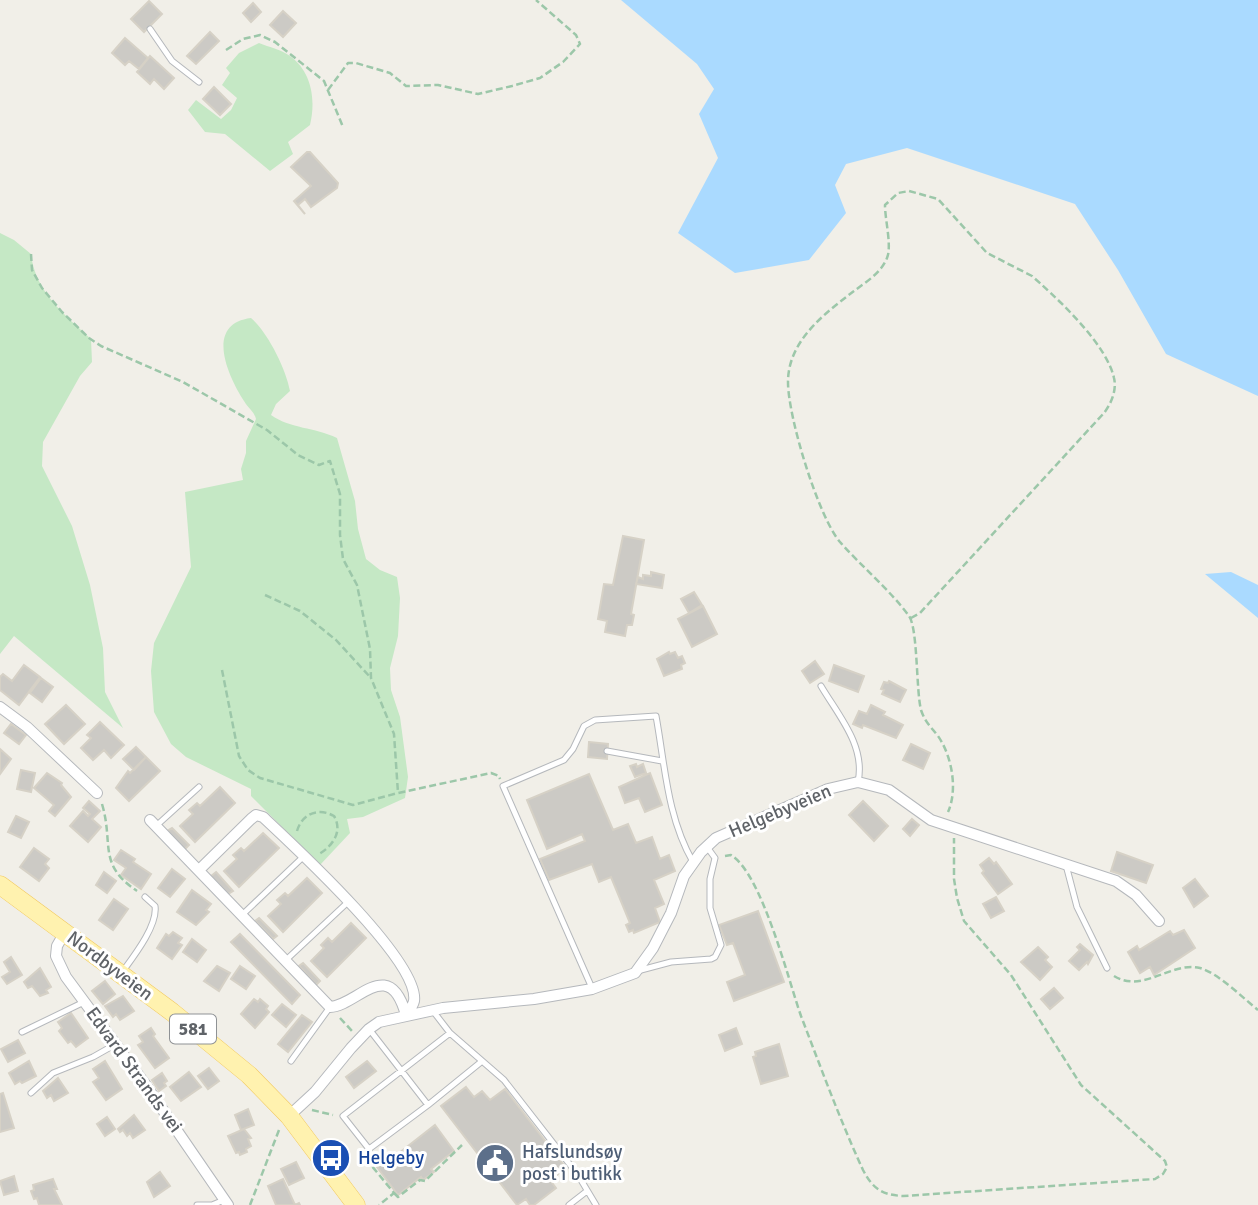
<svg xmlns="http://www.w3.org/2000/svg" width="1258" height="1205" viewBox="0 0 1258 1205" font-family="Signika,sans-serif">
<rect width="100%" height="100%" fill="#f1efe8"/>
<path fill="#c5e8c5" d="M259,43C269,47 282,50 290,56C312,72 316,100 310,125L288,142L293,154L270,171L225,134L205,132L188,110L196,100L221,119L231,110L237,98L222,85L230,73L226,68L239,53Z
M0,233L14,240L31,254C35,292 65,315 91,339L92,362L80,376L43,442L42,466L72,526L90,585L103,648L105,692L123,728L14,636L0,654Z
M251,318C268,333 286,369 290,391L276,404L271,415C291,429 314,427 337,438L355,501L358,529L366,559L380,570L397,577L400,598L398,636L390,668L391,690L400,717L408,777L405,798L363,817L347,819L350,833L320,865L251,796V789L186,757L171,744L154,712L151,671L154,643L191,567L185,492L243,480L241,469L246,453V441L256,419C254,411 248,408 244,401C228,376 204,324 251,318Z"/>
<path fill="#aadaff" d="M621,0H1258V396L1166,354L1118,270L1075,204L907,148L846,164L835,185L846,213L809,260L735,273L678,233L718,158L699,114L714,89L697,64Z
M1231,572L1258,585V618L1205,574Z"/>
<path fill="#cccac5" stroke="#d6d1c6" stroke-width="2" d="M149,1L162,14L144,32L131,19Z
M253,3L261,12L251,22L243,13Z
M283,11L296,23L283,37L270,25Z
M210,32L219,41L196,64L187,56Z
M125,38L148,58L139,69L129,61L125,65L112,53Z
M150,56L174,78L164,89L154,79L150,84L137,72Z
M214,87L231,104L220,115L203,99Z
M307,152H310L338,183L337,188L311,207L305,199L298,205L305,214L294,201L311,186L291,167Z
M623,536L644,540L631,614L634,615L632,625H627L625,636L605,632L607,621L598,619L604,584L613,585Z
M651,572L664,575L662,588L636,584L638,577L643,579V575L651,576Z
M694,592L702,605L689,613L681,599Z
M703,606L717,634L692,647L678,619Z
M669,652L670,654L675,652L678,658L682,656L685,663L681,665L682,669L664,676L657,659Z
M815,661L824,674L810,683L802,671Z
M24,665L40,677L19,705L0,690V677L3,674L12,681Z
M834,665L864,676L858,692L829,681Z
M41,678L53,687L42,702L30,693Z
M889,681L906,690L900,702L882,694L884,690L881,689L884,682L888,683Z
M66,705L85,724L64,744L45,724Z
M871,705L885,712L883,715L903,725L896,738L863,725L862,728L853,724L859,711L867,714Z
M100,722L124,745L111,758L104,750L93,760L81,748L91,738L87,735Z
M11,724L26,735L19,744L4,733Z
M589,742L608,744L607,759L588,757Z
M911,744L930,753L923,769L903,760Z
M136,747L146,757L134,770L123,759Z
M0,749L11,759L0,774Z
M146,757L160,771L129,801L116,788L128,771L130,773Z
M636,764L637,767L643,764L646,773L635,777L630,766Z
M21,770L35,773L31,792L17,789Z
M47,773L62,783L61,785L71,797L55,816L49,811L54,805L34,788Z
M650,773L662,805L645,812L639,798L625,803L619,787Z
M589,774L613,830L628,824L636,843L652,837L660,859L669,855L675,871L654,880L664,904L655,908L660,922L634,933L633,930L629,932L626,925L630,923L611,877L599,882L592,864L549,880L540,859L585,841L582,834L547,849L527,800Z
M220,787L235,803L195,842L180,826L193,814L189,810L197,803L200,806Z
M89,801L100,811L92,819L101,827L88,842L70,826L83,811L88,816L90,814L83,808Z
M863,801L888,826L874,841L849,815Z
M16,816L29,822L21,838L8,832Z
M912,819L919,825L910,836L903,829Z
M172,828L189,845L185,849L167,831Z
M263,833L279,848L239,887L224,871L237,859L233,855L241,848L244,851Z
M34,848L49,859L45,864L49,868L39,881L20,867Z
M121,850L135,859L133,862L151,874L141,889L121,875L126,868L114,860Z
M1117,852L1153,865L1146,883L1111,871Z
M989,858L994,864L996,862L1012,884L998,894L982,873L984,871L980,865Z
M172,869L185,879L170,897L158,888Z
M104,872L116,881L107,893L96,885Z
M216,872L233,891L228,894L211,876Z
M307,878L322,893L283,932L268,916L281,904L277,900L285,893L288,896Z
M1195,879L1208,896L1194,907L1183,888Z
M192,890L211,904L206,910L209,912L196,925L177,912Z
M996,897L1004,911L991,918L983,904Z
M114,899L128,909L113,930L99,920Z
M758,911L784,982L734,1001L727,982L745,975L733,943L727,945L719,925Z
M259,918L277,936L273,939L255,921Z
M351,923L366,938L327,977L311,961L324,948L321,945L328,938L332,942Z
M1184,930L1195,948L1154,975L1150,967L1140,973L1128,952L1137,946L1139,950L1170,931L1173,935Z
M173,932L182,938L178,943L182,945L172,959L157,948L166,934L169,936Z
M240,934L300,995L292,1004L231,942Z
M192,939L206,950L197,962L183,952Z
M1080,944L1093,955L1088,964L1087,962L1079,970L1069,961L1080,950L1077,947Z
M1038,947L1048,957L1045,960L1052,967L1040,980L1021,962Z
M11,957L22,975L7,984L2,977L10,972L4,962Z
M303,963L320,981L316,985L299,966Z
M217,966L230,973L219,991L204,981Z
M240,966L255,976L246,989L231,979Z
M40,968L51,987L46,990L48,993L40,996L32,986L28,988L24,982Z
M105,981L115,994L103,1004L92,991Z
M1054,988L1063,998L1050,1009L1041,999Z
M123,996L134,1011L120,1020L116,1014L113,1017L105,1006Z
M254,999L258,1002L260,999L268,1006L266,1009L269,1012L255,1028L241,1014Z
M282,1004L296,1015L286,1027L272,1015Z
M71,1013L88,1038L76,1047L71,1041L68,1043L59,1031L62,1028L58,1022Z
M302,1015L312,1022L288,1052L278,1044Z
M151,1028L155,1034L153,1036L169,1058L155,1068L138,1045L143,1042L139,1036Z
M736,1028L742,1044L725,1051L719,1035Z
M18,1040L25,1053L8,1062L1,1049Z
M779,1044L788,1076L761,1084L753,1057L756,1056L755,1052Z
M29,1061L36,1076L22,1083L20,1081L15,1084L9,1073Z
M105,1061L122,1089L106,1100L93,1082L99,1078L93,1069Z
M367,1061L376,1071L354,1088L346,1077Z
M209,1068L219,1081L208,1089L198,1076Z
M189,1072L201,1087L181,1101L170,1087Z
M162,1073L167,1081L164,1083L166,1086L159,1091L152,1080Z
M58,1078L68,1093L54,1101L51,1095L47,1098L43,1091Z
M466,1087L474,1097L482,1091L490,1100L505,1089L566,1168L550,1180L556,1188L534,1205H530L526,1199L517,1205L441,1106Z
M3,1093L14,1128L0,1132V1094Z
M248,1109L254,1125L241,1130L235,1115Z
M134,1115L145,1130L133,1138L130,1133L127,1136L123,1130L120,1132L118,1129Z
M107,1117L115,1129L105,1136L97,1124Z
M435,1125L454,1151L431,1169L434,1172L423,1180L421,1177L398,1195L377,1167L384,1162L385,1164Z
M244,1129L251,1138L248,1139L251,1146L246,1149L247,1152L240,1155L239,1152L236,1153L228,1136Z
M296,1162L304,1178L289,1185L281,1169Z
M160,1172L170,1186L154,1197L147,1182Z
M14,1176L18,1191L4,1195L0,1181Z
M53,1179L57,1189H54L62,1205H39L37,1198L34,1199L31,1191L34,1190L33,1185Z
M283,1179L295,1205L299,1203L300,1205H276L268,1186Z"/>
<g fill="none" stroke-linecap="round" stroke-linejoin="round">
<g stroke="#b5b8bc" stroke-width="7">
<path id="service" d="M150,29L172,61L199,82
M821,686C838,715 866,746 858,782
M607,751L662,761
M156,826L199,787
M1066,865L1077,907L1107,968
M242,915L303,857
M286,960L348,902
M641,970L671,962L711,959L715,957L721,945L710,908V879L715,858L707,847
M123,971C134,956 158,925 155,906L145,897
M592,988L503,786L564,760L573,749L584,726L595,720L656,716C665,765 667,817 693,862
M433,1011L450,1033
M369,1029L428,1105L481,1062
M22,1032L84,1002
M291,1061L330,1007
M31,1093L53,1073L93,1057L116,1044
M428,1105L369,1149L343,1116L450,1033L504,1080L578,1175L596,1205
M197,1205H212L224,1200
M569,1205L587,1191"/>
</g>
<g stroke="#b5b8bc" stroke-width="12">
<path id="minor" d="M0,707L27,727L97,793
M150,820L330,1007C357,1006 389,954 406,1015
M199,870L251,819L256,815L263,817C294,846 420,962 414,1001C413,1006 409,1011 406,1015
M65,932L57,946L56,956L66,977L145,1084L228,1205
M289,1116L315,1092L351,1048L369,1029L379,1022L443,1008L534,999L592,989L635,973L653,948L671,913L684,876L701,852L716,838L828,789L858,782L889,790L931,820L1116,881L1136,895L1159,921"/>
</g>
<g stroke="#f2c960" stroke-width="19">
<path id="primary" d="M0,885L172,1012L249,1075L289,1116L356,1205"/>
</g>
<path stroke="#9cc7a9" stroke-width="2.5" stroke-dasharray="7 3.5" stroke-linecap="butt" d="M226,50L243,39L260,35L275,42L324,81L343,127
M328,90L348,63H356L390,73L406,86L438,85L478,94L512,86L540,78L563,62L580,44L576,35L536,0
M31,254L32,270L42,288L62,312L89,338L101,346L183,382L267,430L298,455L319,465L330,461L340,494V535L343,559L357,585L370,649L371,678L394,734L398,793L491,773L499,776L500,779
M265,595L300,611L336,640L371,678
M911,618L920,613L1104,413C1111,404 1117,390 1114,378C1107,346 1064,305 1041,284L1032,276L987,253L938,199L909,191L898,193L885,205C885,220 892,246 887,258C881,273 866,282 854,291C824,314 788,341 788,382C788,417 818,516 840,542C861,566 891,591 909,616C918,629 916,690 921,710C925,722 931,727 938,736C952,756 958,790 948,812
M222,670L239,756L248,770L260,778L353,805L398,793
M102,804C114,844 97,864 137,891
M297,831C302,814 318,807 334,816C343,831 333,846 319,854
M725,856L731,855C762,874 788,979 801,1016C821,1068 840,1120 863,1170C873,1189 882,1195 903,1196L1155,1179L1163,1174L1167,1167L1165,1161L1081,1085L1011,975L964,921L957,898L954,879V838
M1114,976C1143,994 1171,961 1200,968C1218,973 1243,998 1258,1010
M340,1018L352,1031
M312,1110L333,1115
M370,1157L371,1165L394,1193L379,1205
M394,1193L398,1197L420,1180L425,1181L462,1145
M250,1205L279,1130"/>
<use href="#service" stroke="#fff" stroke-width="5"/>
<use href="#minor" stroke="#fff" stroke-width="10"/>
<use href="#primary" stroke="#fff2af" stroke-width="18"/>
</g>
<defs>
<g id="bus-disc" transform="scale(2.0125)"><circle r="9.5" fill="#1a4fb4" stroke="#fff"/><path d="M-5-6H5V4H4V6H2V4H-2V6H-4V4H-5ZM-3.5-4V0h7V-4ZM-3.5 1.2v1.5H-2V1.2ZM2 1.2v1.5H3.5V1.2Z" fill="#fff"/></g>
<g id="civic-disc" transform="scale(2.0125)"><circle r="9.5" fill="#5c6f8a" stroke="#fff"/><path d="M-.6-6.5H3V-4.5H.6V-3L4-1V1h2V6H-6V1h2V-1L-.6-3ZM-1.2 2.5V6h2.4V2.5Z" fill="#fff"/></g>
</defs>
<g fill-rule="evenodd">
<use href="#bus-disc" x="331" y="1158"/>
<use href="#civic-disc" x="495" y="1163"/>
</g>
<g text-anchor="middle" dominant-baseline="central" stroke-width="6" stroke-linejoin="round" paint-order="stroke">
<rect fill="#fff" stroke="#8f9295" stroke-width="2" x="170" y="1014.5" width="46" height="29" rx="5"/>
<g font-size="18" font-weight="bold" fill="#5f6368">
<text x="193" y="1029">581</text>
</g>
<g font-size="19" fill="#5f6368" stroke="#fff">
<text transform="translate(780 811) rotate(-23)">Helgebyveien</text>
<text transform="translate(110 966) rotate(37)">Nordbyveien</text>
<text transform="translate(134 1070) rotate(54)">Edvard Strands vei</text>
</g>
<g font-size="19" fill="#4e5e75" stroke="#fff" text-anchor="start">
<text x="522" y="1152">Hafslundsøy<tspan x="522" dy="22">post i butikk</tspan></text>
</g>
<g font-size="19" fill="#164399" stroke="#fff" text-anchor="start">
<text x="358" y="1158">Helgeby</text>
</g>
</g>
</svg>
